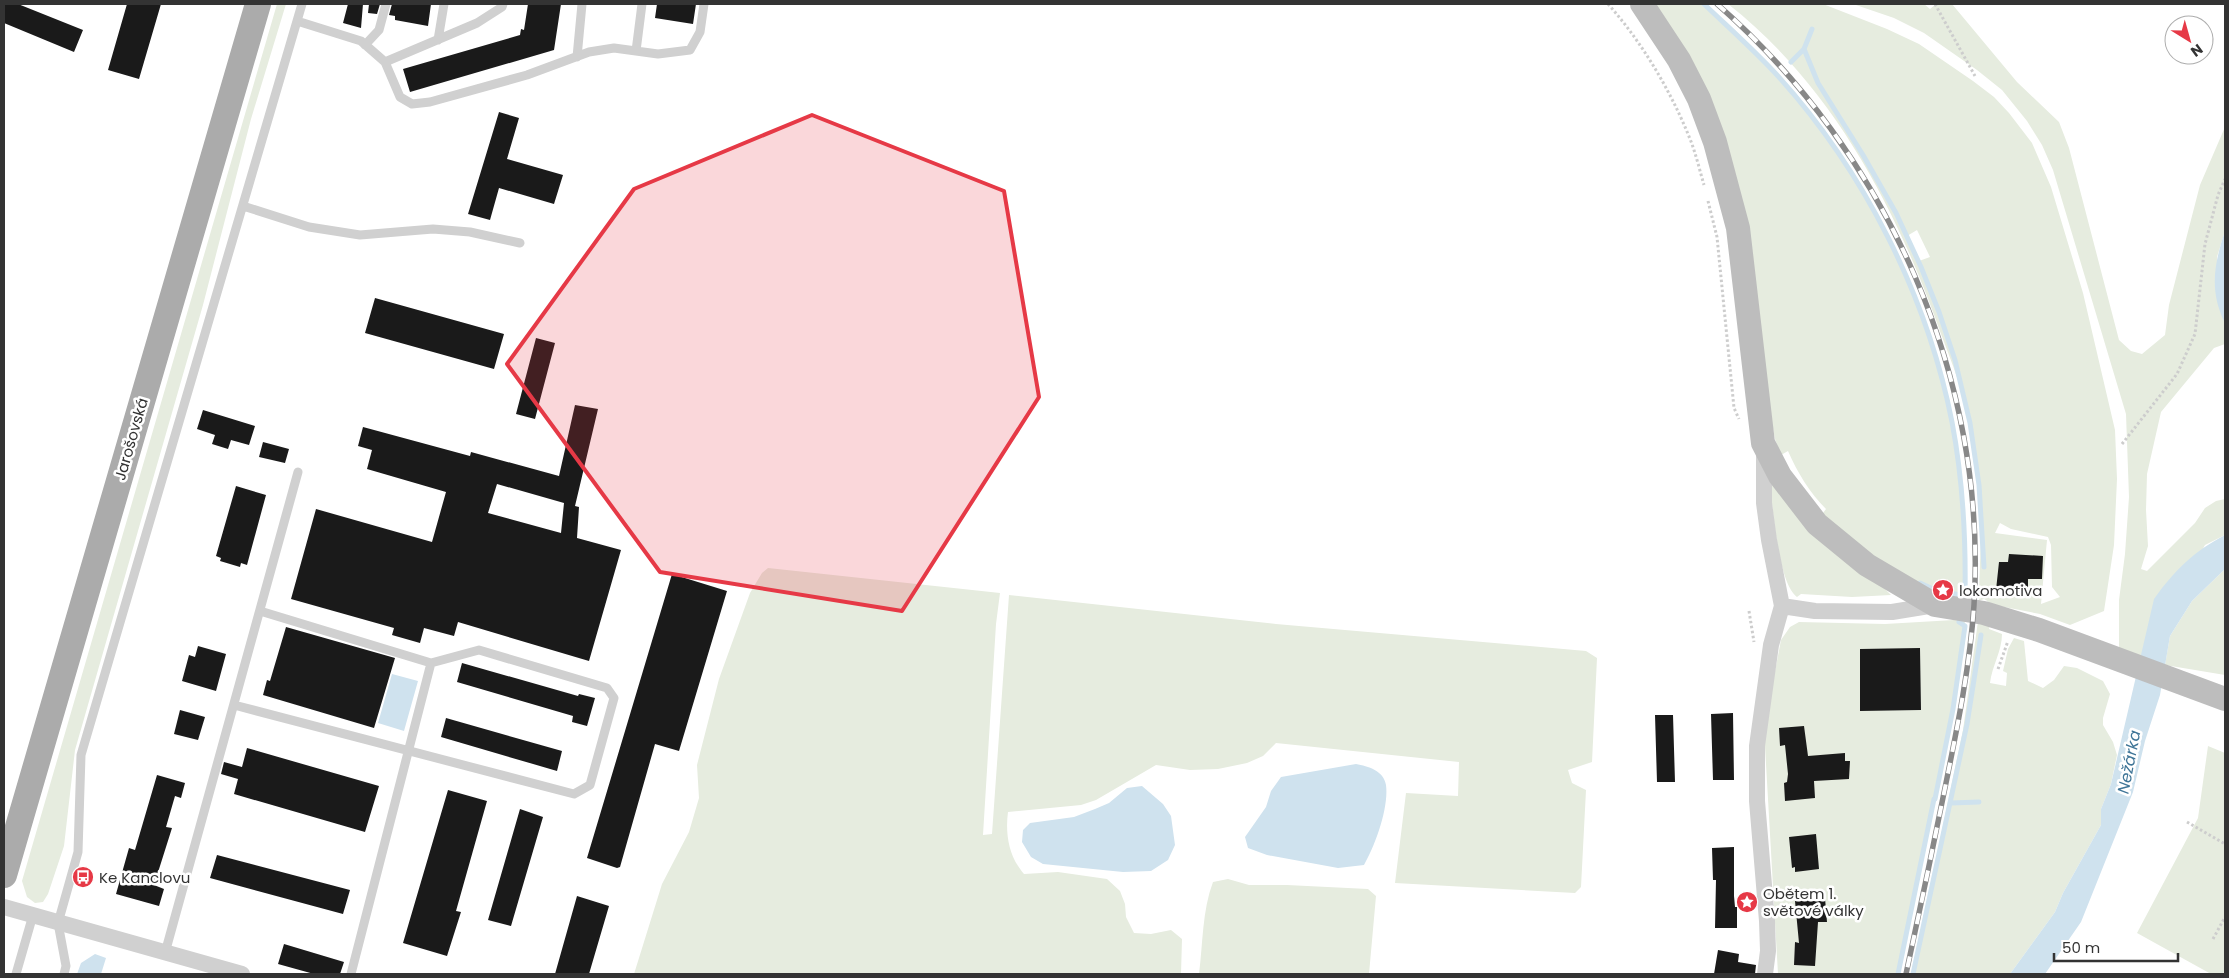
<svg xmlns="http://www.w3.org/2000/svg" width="2229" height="978" viewBox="0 0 2229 978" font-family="Poppins,sans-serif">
<rect width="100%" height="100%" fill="#fff"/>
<path fill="#e6ecdf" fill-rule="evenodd" d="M277,4H286L251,119L203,305L75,750L64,846L48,894L43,902L35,903L27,897L22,881Z
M1651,4H1703C1728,28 1753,50 1777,75C1863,168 1928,299 1952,423C1959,464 1964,506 1965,547C1966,565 1964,583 1966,600L1936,594L1908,581L1820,517L1826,509C1810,493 1797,472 1788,451L1781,455L1775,439L1766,392L1751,265Z
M1728,4H1823L1887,29L1919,44L1973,81L1994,97L2009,113L2032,143L2051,187L2083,293L2115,430L2117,479L2114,545L2104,611L2070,625L2040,614L1994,605L1984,599L1979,601C1979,576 1981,551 1981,526C1981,492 1976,457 1970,424C1964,393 1952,363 1941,334C1898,211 1832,85 1728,4ZM1917,230L1930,257L1919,261L1907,236ZM2000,523L2011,529L2048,537L2051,545L2052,587L2060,597L2041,604L2047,540L1995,533Z
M1853,4H1924L1930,9L1936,4H1952L2017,82L2059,122L2069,148L2119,340L2131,351L2142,354L2165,335L2169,305L2200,185L2225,127V231L2217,257L2223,318L2225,323V344L2214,348L2161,412L2147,474L2146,510L2148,546L2141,569L2147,571L2195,523L2205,508L2216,501L2225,499V535L2205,545L2141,658L2119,648V600L2125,554L2129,497L2126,414L2053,170L2042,145L2027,121L2002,90L1977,70L1924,33L1894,18Z
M1774,482L1880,584L1891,595L1852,597L1801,594L1797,597C1778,583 1773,509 1770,485Z
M768,568L1000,593L996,624L983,835L992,834L1009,595L1276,624L1586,651L1597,658L1592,762L1568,770L1572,783L1586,790L1581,887L1575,893L1395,883L1406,793L1458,796L1459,762L1276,743L1263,756L1247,763L1218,769L1190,770L1156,765L1096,800L1081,805L1008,812C1005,834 1009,857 1024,874L1058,872L1107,879L1120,891L1125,904L1126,917L1134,933L1151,934L1171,930L1182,939L1181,974H634L662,884L689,832L699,798L697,765L719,679L750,593L762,573Z
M2225,569V675L2165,665L2170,636L2192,601Z
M1954,620L1965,621C1951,740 1923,857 1898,974H1778L1764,729L1781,640L1790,627L1799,622L1885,624Z
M1978,621L1990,623L1989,629L2002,634C2002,651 1992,666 1990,683L2006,686L2007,673L2003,671L2008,649L2014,638L2024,641L2028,681L2043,688L2054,680L2064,666L2077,668L2103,681L2110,694L2103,718V725L2113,742L2117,755L2111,784L2101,809V825L2063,893L2055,912L2010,974H1912L1963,730Z
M2208,746L2225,753V974H2211L2137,933L2198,818Z
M1228,879L1249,885H1287L1368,889L1376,896L1369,974H1199C1203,944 1202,911 1213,882Z"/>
<path fill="#cfe2ee" d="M2225,231V323C2209,291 2214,264 2225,231Z
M2225,535V569L2192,601L2170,636L2160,695L2145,741L2133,792L2081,922L2045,974H2010L2055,912L2063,893L2101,825V809L2111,784L2154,599C2175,570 2193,552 2225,535Z
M392,674L418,681L404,731L378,723Z
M1356,764C1368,766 1384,771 1386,785C1389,808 1375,846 1364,865L1338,868L1267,855L1248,848L1245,837L1266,807L1271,791L1281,777Z
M1142,786L1163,804L1171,816L1175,845L1168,860L1151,871L1123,872L1043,864L1031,857L1022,842L1023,830L1030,823L1074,817L1095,809L1109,803L1127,788Z
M95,954L106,958L101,974H77L81,963Z"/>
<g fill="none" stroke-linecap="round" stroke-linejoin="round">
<path stroke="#cfe2ee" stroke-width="5" d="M1704,4C1728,27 1754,50 1777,75C1864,171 1927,295 1952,422C1963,480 1966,538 1965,596L1935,590L1920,583
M1804,49L1818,83L1863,155L1896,213L1921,267L1939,312L1955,360L1970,423L1979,485L1984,567
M1791,62L1804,49L1812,29
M1935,799L1953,709L1965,626L1959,622
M1951,803L1979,802
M1898,974L1934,799
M1913,974L1967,724L1981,635"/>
</g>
<path fill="#1a1a1a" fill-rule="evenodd" d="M4,4H18L83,30L74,52L4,23Z
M127,4H161L139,79L108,70Z
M348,4H363L361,28L343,23Z
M369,4H380L377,14L368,13Z
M392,4H431L428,26L395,20V16L389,15Z
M528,4H561L554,50L410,92L403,69L520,35L521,29L524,30Z
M657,4H696L693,24L655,18Z
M499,112L519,118L507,159L563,175L554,204L499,188L490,220L468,214Z
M375,298L504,334L494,369L365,333Z
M536,338L555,343L535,419L516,414Z
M575,405L598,409L575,506L579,507L577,538L621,550L589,661L458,622L454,636L424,628L420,643L392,635L394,628L291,599L316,509L432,542L446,492L367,469L372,450L358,446L363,427L470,456L471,452L559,476ZM497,484L564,503L561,533L488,513Z
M203,410L255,426L249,445L231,440L228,449L212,444L215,435L197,429Z
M263,442L289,449L285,463L259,457Z
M236,486L266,495L247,565L241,563L240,567L220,561L221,558L216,556Z
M2009,554L2043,556L2042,579H2028V590H1996L1999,562H2008Z
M672,574L727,591L679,751L655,744L620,867L617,868L587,858Z
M286,627L395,658L374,728L263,695L267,680L270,681Z
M198,646L226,654L216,691L182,681L189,655L195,657Z
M1920,648L1921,710L1860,711V649Z
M462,663L578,696L579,694L595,698L587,726L572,722L573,716L457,682Z
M180,710L205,717L198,740L174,734Z
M1733,713L1734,780H1713L1711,714Z
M1655,715H1673L1675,782H1657Z
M446,718L562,751L557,771L441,737Z
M1804,726L1808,756L1845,753V761H1850L1849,779L1814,781L1815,798L1785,801L1784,783L1787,782L1788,774L1785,745L1780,746L1779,728Z
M247,748L379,786L365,832L234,794L238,779L221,774L224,762L242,767Z
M157,775L185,783L181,798L175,796L166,827L172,828L154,885L164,889L159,906L116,894L129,848L135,850Z
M448,790L487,801L456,911L461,912L447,956L403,943Z
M520,809L543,817L511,926L488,920Z
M1816,834L1819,869L1795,872V867L1792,868L1789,837Z
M1734,847V896L1735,907H1737V928H1715L1716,880H1713L1712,848Z
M217,855L350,890L343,914L210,878Z
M577,896L609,906L589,974H555Z
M1825,898L1827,922H1818L1815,966L1794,965L1795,942L1799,943L1795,901Z
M284,944L344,962L340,974H314L278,964Z
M1718,950L1739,954L1738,962L1756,965L1755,974H1714Z"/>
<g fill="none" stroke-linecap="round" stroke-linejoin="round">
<path stroke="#cdcdcd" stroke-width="3" stroke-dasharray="2.5 2.5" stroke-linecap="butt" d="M1608,4C1641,41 1669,88 1688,134C1695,150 1699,168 1704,185
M1935,4L1975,76
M1708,201L1717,237L1734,408L1739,419
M2122,444L2177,374L2195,334L2205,244L2218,195L2225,179
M1749,611L1754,642
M1998,669L2008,641
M2187,822L2225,844
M2213,939L2225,917"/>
<path stroke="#d0d0d0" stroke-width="9" d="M297,21L361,41L385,62L400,97L412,104L430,102L527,75L589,52L614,48L658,54L690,50L700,32L704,4
M438,40L444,4
M365,45L379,30L386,4
M636,51L642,4
M577,57L582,4
M385,62L477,23L502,7L503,4
M243,206L309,227L360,235L433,229L470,232L520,243
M234,705L574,794L590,785L614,698L607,688L479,650L431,663L260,611
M165,953L298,472
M16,974L33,915
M64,974L66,966L58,923L78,852L81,755L302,4
M351,974L431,663"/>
<path stroke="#d0d0d0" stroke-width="16" d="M1764,449V503L1769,540L1782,606L1771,645L1757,746V801L1767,921L1768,951L1765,974
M1782,606L1815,611L1892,612L1935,605
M4,907L242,974"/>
<path stroke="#bdbdbd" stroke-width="24" d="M1642,4L1679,60L1699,99L1715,142L1738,228L1763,443L1780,476L1817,524L1867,565L1935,605L1984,613L2039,630L2225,699"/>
<path stroke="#ababab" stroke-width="26" d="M4,875L258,4"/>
<g stroke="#888" stroke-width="5.5">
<path id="rail" d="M1717,4C1887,153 1988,378 1974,605C1970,665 1958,724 1946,783C1933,847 1920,910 1906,974"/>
</g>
<use href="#rail" stroke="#fff" stroke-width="4" stroke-dasharray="11" stroke-linecap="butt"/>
</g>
<path fill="#e63946" fill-opacity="0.2" stroke="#e63946" stroke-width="4" stroke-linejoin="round" d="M812,115L1004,191L1039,397L902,611L660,572L507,364L634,189Z"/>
<defs>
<g id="sight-disc" transform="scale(1.125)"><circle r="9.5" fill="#e63946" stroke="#fff"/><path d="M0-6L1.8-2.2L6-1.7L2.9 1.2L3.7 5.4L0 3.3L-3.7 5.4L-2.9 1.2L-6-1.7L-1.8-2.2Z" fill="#fff"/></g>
<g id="bus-disc" transform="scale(1.125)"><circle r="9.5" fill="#e63946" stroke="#fff"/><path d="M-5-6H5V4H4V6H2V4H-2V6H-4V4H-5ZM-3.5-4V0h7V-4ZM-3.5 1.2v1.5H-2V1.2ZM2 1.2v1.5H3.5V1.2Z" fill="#fff"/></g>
</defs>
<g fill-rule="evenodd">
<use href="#sight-disc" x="1943" y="590"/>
<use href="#bus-disc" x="83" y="877"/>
<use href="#sight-disc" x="1747" y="902"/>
</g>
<g text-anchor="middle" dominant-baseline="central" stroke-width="5" stroke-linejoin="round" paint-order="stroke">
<g font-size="15" fill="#333" stroke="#fff">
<text transform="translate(131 439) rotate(-74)">Jarošovská</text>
</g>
<g font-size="15" fill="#333" stroke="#fff" text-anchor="start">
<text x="1959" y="590">lokomotiva</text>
<text x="99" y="877">Ke Kanclovu</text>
<text x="1763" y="893">Obětem 1.<tspan x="1763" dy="17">světové války</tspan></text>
</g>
<g font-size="16" font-style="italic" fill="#3f7597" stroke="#fff">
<text transform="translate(2129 762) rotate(-79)">Nežárka</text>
</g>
</g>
<rect width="2229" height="978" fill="none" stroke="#333333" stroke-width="10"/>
<g transform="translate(2189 40) rotate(143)"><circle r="24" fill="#ffffff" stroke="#adadad"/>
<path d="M0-4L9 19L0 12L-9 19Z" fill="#e63946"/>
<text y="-8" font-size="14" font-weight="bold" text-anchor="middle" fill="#333333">N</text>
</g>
<path d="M2054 953v8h124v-8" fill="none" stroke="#333333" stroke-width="2.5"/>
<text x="2062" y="953" font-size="15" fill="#333333" stroke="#ffffff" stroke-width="4" paint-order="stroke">50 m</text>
</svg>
